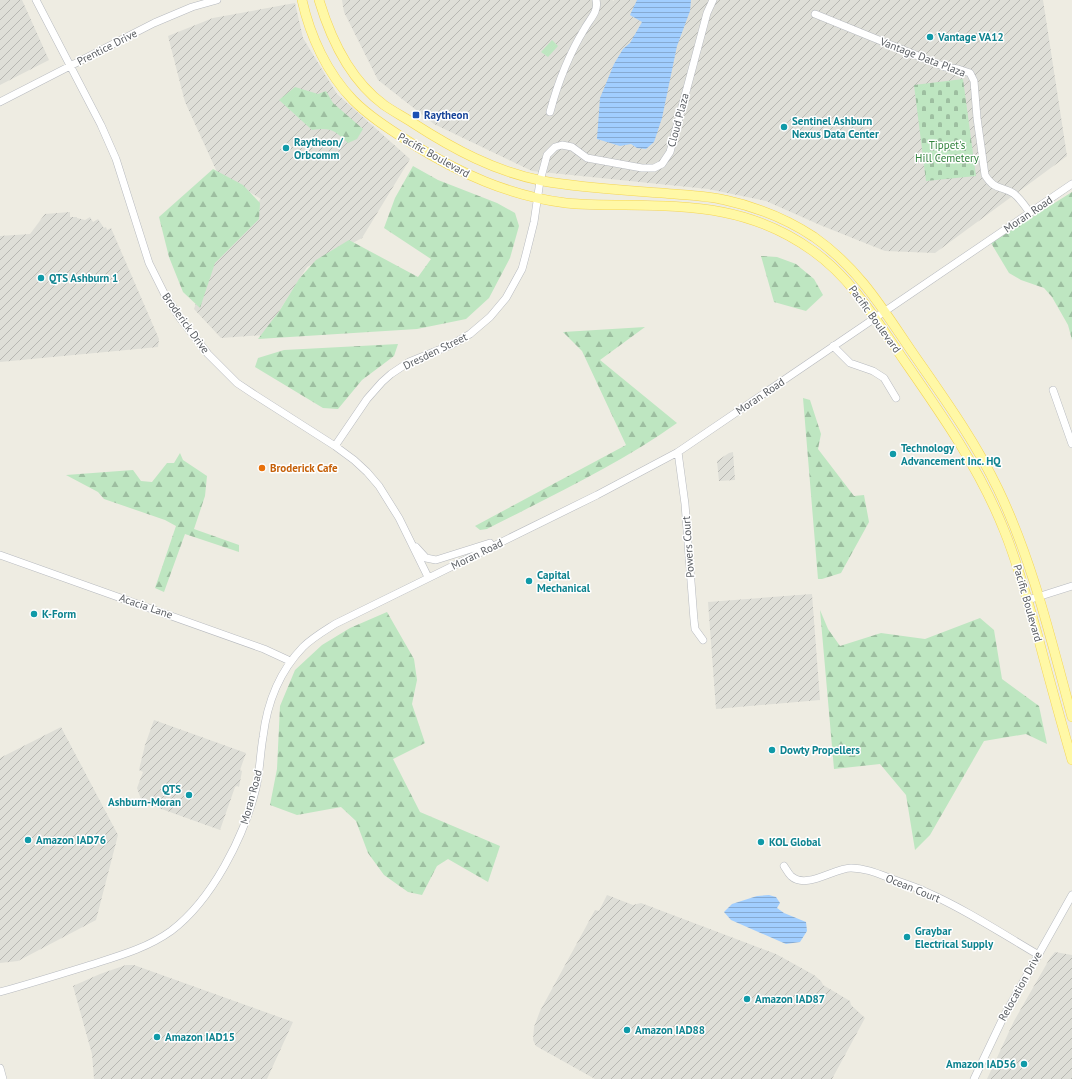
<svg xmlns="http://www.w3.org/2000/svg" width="1072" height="1079" viewBox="0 0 1072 1079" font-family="'PT Sans',sans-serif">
<defs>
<pattern id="industrial-furrows" width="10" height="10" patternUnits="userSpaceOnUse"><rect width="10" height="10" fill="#deded7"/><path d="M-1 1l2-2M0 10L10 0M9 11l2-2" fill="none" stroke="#b7b7b2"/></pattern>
<pattern id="forest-firs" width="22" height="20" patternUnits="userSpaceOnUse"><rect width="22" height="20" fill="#bee6c1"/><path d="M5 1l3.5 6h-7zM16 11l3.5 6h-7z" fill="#9dbea0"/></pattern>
<pattern id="cemetery-stones" width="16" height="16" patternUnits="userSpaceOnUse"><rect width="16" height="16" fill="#bee6c1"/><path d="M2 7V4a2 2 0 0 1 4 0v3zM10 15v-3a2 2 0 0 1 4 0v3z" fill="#9dbea0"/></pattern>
<pattern id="water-rules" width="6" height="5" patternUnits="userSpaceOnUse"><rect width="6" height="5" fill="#a1ceff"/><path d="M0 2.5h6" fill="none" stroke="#86aad2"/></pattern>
</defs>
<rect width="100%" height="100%" fill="#eeece2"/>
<path fill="url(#industrial-furrows)" d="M0,0H22L49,60L0,85Z
M342,0H612L614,1V0H1043L1067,156L935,253L885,251L820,225L766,201L708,189L532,171L434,124L378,80L344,12Z
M295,3L303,38L337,94L410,159L362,238L307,267L264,335L221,338L194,309L210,263L261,199L217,172L185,102L168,36L213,18Z
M70,212V217H77V218L85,220L90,217L93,222L98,219L104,228L106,227L107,230L111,228L159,339L158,347L0,362V236L30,234L45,214Z
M733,452L735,480L719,481L717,461L729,453Z
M812,594L820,700L716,709L708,602Z
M154,720L246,753L240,770L242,771L239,787L237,786L235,787L220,830L142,802L137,788L143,772L139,770L145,745Z
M61,727L118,835L96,920L18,961L0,963V758Z
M607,895L633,905L641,903L776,954L814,975L821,981L823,985L850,1001L851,1005L865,1018L832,1079H595L536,1046L533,1040L534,1027L540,1011L595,910L599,911Z
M1055,952L1072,955V1079H987L1014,1021L1050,958Z
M126,965H134L293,1022L267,1079H94L92,1054L73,986L100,974Z"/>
<path fill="url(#forest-firs)" d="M295,87L318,94L326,91L333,103L363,129L357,139L348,143C334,130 331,127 312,130L279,100Z
M413,166L438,180L497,203L515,213L519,226L510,258L489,298L466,319L417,329L258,339L280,310L299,279L316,260L349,240L418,277L431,259L384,228L395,198Z
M213,169L243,185L260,203L259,219L215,263L200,308L183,292L169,257L159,217Z
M1072,192V340L1068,325L1052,297L1044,288L1021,280L1009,273L991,243Z
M761,256L777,257L796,264L814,279L823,295L806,311L774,302Z
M645,327L600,360L677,423C618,465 551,496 487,529L480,530L475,526L626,445L582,351L563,332Z
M398,344L394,356L362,380L338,409L323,408L255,367L258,358L284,350Z
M803,398L810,400L821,434L818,449L854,496L864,495L869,522L841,573L822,579H818Z
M180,453L183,460L207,476L205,496L194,529L239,545V552L185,534L164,592L155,588L176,526L165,520L104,499L98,492L66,475L133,470L141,481L152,482L167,463H174Z
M820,610L828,629L840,646L881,633L925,639L980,618L994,630L1002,679L1039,706L1047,744L1026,734L984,741L930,835L915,850L906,795L880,764L834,769Z
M387,612L414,659L417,680L412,704L425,743L393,759L420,812L500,846L488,882L448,859L437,866L422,895L408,892L384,875L368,853L356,821L341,807L297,815L270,805L277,769L280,706L295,670L322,645L350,628Z"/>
<path fill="url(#cemetery-stones)" d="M963,79L976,176L926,181L914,85Z"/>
<path fill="#bee6c1" d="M552,40L558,46L548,57L541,52Z"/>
<path fill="url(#water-rules)" d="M637,0H691L690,11L677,46L662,118L654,142L646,149L637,148L631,144L620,146L597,139L600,98L614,64L623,49L630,43L642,22L630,15Z
M769,895L776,897L780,903L777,908L784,913L806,922L807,931L800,942L786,944L731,920L724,912L732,904L757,896Z"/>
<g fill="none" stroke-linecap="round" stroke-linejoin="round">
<g stroke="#b7babf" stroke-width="8">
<path id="minor" d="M36,0L101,125L116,159L149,263L165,295L180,318L208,354L237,383L255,395L335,446L354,460L367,472L379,486L399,518L428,577
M815,14L945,67L958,69L970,73L974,81L977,118L985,175C994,190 1001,186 1013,193C1020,198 1025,206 1030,213
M0,102L154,23L192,7L217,0
M550,112C558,82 569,54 585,28C590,19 599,11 596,0
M833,346L850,363L873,371L884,378L896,398
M1053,390L1072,444
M335,446L367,399L382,382L391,374L409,362L451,345L470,334L490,317L506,298L522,269L526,254L534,222L540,181L547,155L555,147L562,145L572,147L587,158L642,168H654L662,164L670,152L707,13L713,0
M678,452L685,504L694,620L695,629L703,640
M416,547L426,558L436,560L490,543
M0,555L264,649L290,661
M1028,600L1072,586
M784,866C786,869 788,873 791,876C806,890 834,868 851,868C867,868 881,875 895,880C905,884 916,887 926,892C965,909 1001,933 1037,954
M0,992C29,984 58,975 87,966C115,957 146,949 171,931C212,900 244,837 256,788C260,771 260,754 263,737C267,703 279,672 303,647C312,638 324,631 335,624L597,495L678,452L1072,184
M0,1068L3,1079
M974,1079L1004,1016L1072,895"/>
</g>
<g stroke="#f5d554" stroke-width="10">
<path id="major" d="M302,0C310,36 327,73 353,100C370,117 391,130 411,143C459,173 509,196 566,203C585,205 606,205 625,205C696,206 753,208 813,251C851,278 875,318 901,356C940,412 979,467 1004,530C1018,564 1027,599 1037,633C1048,675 1060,718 1072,760
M319,0C331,40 350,80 384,105C394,112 404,117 413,123C453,149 496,172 543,181C582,188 623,190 662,193C683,195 705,195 725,200C757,207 787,219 814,237C858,268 881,306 910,349C941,394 974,439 998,489C1033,562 1051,640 1072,717"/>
</g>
<use href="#minor" stroke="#fff" stroke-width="7"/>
<use href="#major" stroke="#fff8a6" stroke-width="9"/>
</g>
<g fill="#0f9aa8" stroke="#fff" stroke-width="1.5">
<circle cx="930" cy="37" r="4"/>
<circle cx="784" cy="127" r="4"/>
<circle cx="286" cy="148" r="4"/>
<circle cx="41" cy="278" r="4"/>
<circle cx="893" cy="454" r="4"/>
<circle cx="529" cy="581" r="4"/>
<circle cx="34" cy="614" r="4"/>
<circle cx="772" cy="750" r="4"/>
<circle cx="189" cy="795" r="4"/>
<circle cx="28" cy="840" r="4"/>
<circle cx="761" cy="842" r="4"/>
<circle cx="907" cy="937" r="4"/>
<circle cx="747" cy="999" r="4"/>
<circle cx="627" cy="1030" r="4"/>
<circle cx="157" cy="1037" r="4"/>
<circle cx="1024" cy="1064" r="4"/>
</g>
<rect fill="#1a4fb4" stroke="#fff" stroke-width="1.5" x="412" y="111" width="8" height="8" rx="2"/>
<circle fill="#e8710a" stroke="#fff" stroke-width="1.5" cx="262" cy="468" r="4"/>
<g text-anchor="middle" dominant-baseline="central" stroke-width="3" stroke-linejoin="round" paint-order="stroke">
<g font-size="11" font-weight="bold" fill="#0d838f" stroke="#fff" text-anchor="start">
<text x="938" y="37">Vantage VA12</text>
<text x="792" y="121">Sentinel Ashburn<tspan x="792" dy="13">Nexus Data Center</tspan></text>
<text x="294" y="142">Raytheon/<tspan x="294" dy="13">Orbcomm</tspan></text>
<text x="49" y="278">QTS Ashburn 1</text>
<text x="901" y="448">Technology<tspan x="901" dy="13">Advancement Inc. HQ</tspan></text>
<text x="537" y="575">Capital<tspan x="537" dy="13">Mechanical</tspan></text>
<text x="42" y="614">K-Form</text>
<text x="780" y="750">Dowty Propellers</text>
<text x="181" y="789" text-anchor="end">QTS<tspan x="181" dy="13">Ashburn-Moran</tspan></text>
<text x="36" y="840">Amazon IAD76</text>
<text x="769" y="842">KOL Global</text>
<text x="915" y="931">Graybar<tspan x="915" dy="13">Electrical Supply</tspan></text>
<text x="755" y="999">Amazon IAD87</text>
<text x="635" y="1030">Amazon IAD88</text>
<text x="165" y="1037">Amazon IAD15</text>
<text x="1016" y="1064" text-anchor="end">Amazon IAD56</text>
</g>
<g font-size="11" fill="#5a5e63" stroke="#fff">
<text transform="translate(107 47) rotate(-27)">Prentice Drive</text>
<text transform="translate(923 57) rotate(21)">Vantage Data Plaza</text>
<text transform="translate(678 120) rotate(-75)">Cloud Plaza</text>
<text transform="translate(434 155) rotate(29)">Pacific Boulevard</text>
<text transform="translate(1028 214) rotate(-34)">Moran Road</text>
<text transform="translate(875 319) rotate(54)">Pacific Boulevard</text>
<text transform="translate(186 323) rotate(54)">Broderick Drive</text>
<text transform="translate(435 351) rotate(-26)">Dresden Street</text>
<text transform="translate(760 396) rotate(-34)">Moran Road</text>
<text transform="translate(688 547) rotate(-94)">Powers Court</text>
<text transform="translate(477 554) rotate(-26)">Moran Road</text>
<text transform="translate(1028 603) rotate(74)">Pacific Boulevard</text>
<text transform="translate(146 606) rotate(19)">Acacia Lane</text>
<text transform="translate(251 797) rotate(-75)">Moran Road</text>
<text transform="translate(913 888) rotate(22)">Ocean Court</text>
<text transform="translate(1020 986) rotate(-61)">Relocation Drive</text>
</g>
<g font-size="11" font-weight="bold" fill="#164399" stroke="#fff" text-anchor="start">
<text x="424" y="115">Raytheon</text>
</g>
<g font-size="11" fill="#32833d" stroke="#fff">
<text x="947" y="145">Tippet's<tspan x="947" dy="13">Hill Cemetery</tspan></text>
</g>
<g font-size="11" font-weight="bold" fill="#c56008" stroke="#fff" text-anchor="start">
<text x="270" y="468">Broderick Cafe</text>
</g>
</g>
</svg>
